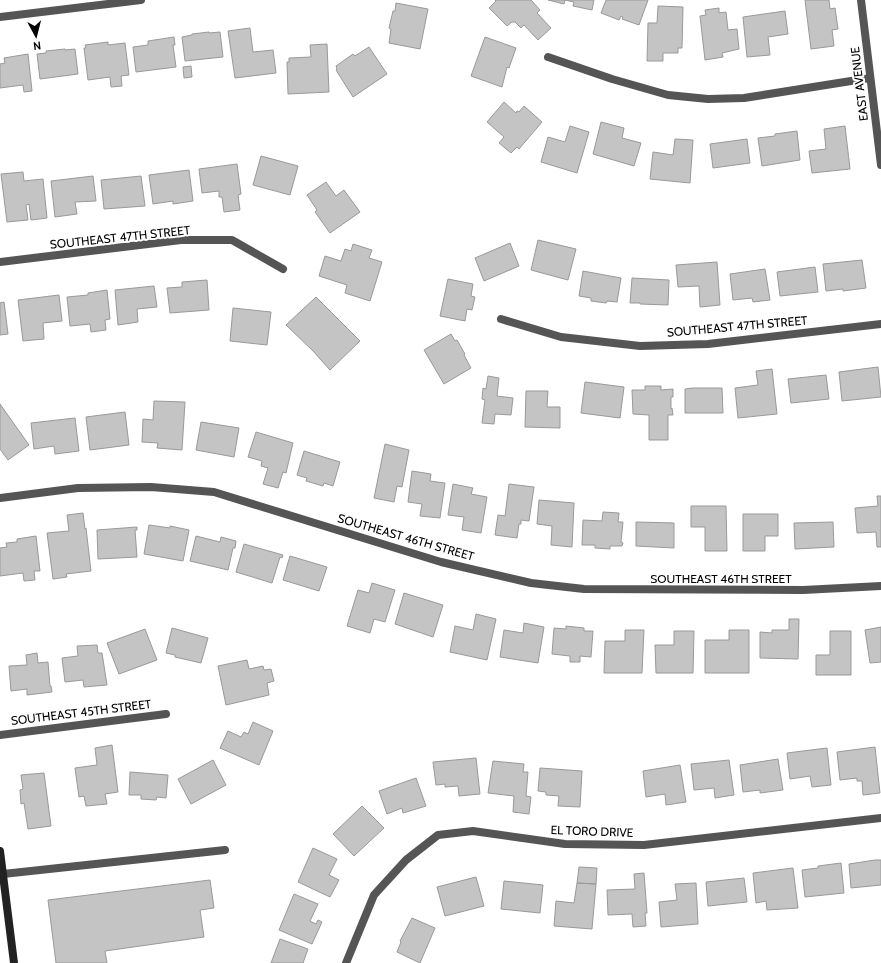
<svg xmlns="http://www.w3.org/2000/svg" width="881" height="963" viewBox="0 0 881 963" font-family="Cabin,sans-serif">
<rect width="100%" height="100%" fill="#fff"/>
<path fill="#c4c4c4" stroke="#999" d="M495,0H531L540,10L537,13L551,28L538,40L524,25L521,28L515,22H512L507,26L489,8L496,1Z
M548,0H594L592,10L573,6L574,2L565,0L564,4Z
M606,0H648L639,25L622,19L623,17L621,16L619,20L601,13Z
M805,0H829L830,9L835,8L838,29L832,30L834,46L811,49Z
M396,3L428,9L420,49L389,43L391,29L389,28L393,11H395Z
M658,6L683,7L682,48H678V53H663V61H647L648,23H657Z
M719,8V13L726,12L728,30L737,29L739,49L722,53L723,57L705,60L700,16L706,15L705,10Z
M785,11L788,34L768,37L770,55L747,57L743,17Z
M250,28L253,52L273,50L276,73L235,78L228,31Z
M209,32V33L220,32L223,57L185,61L182,37L192,35V34Z
M174,37L175,45H173L176,67L136,72L133,47L148,45V41Z
M485,37L516,48L509,68L507,67L502,87L471,76Z
M108,42V45L125,43L129,75L121,76L122,86L111,87L110,77L88,80L84,48H86L85,45Z
M327,44L329,92L288,94L287,62H289V58L311,57L310,45Z
M369,47L387,74L353,97L336,70L337,69L336,66L353,54L355,56Z
M65,49V50L75,49L78,74L40,79L37,54L46,53V51Z
M28,54L32,91L24,92L23,85L0,88V64L5,63L4,58Z
M191,66L192,77L184,78L183,67Z
M504,102L516,113L517,111L519,112L524,106L542,122L519,149L517,147L511,153L499,143L504,137L487,122Z
M601,122L624,128L622,138L641,143L634,166L593,154Z
M570,126L589,132L577,173L541,162L548,137L565,142Z
M845,126L850,169L812,173L809,151L826,149L824,129Z
M797,131L800,160L762,166L758,138L775,136V134Z
M675,139L693,140L690,183L650,179L653,152L673,155Z
M747,139L750,163L713,168L710,144Z
M261,156L298,166L290,195L253,185Z
M237,164L241,194L238,195L240,210L224,212L222,197H219V191L202,193L199,169Z
M189,170L193,201L173,204V201L153,204L149,175Z
M23,172L24,181L43,179L47,218L31,220L29,204L26,205L28,220L7,222L1,174Z
M93,176L96,201L75,202L77,214L55,217L51,181Z
M141,176L145,206L104,209L101,180Z
M326,182L336,196L344,190L360,212L330,233L315,212L317,210L307,195Z
M538,240L576,249L568,280L531,270Z
M510,243L519,266L484,281L475,258Z
M353,244L372,250L369,258L382,262L370,301L345,293L347,285L319,276L325,256L341,261L345,249L351,251Z
M862,260L866,288L843,291V289L826,291L823,264Z
M717,262L720,305L700,307L699,286L678,287L676,265Z
M815,267L818,292L780,296L777,272Z
M765,269L770,300L753,302L752,298L733,300L730,274Z
M583,271L621,278L617,302L607,301L606,303L591,301V298L579,296Z
M632,278L669,280L668,305L640,304V303H630Z
M448,279L473,284L471,296L475,297L472,310L467,309L465,321L440,316Z
M207,280L209,310L170,313L167,288L182,287V282Z
M154,286L157,307L137,309L138,322L118,325L115,290Z
M107,290L110,319L105,320L106,330L91,332L90,324L70,326L67,297L88,295V293Z
M59,295L62,321L43,323L44,339L23,341L18,300Z
M316,297L360,341L330,370L313,351L286,325Z
M4,302L8,334L0,335V303Z
M233,308L271,312L267,345L230,341Z
M451,334L455,341L457,340L465,354L464,355L471,368L444,384L424,350Z
M878,367L881,397L842,401L839,372Z
M772,369L777,414L738,418L735,388L758,385L756,371Z
M826,375L829,399L791,403L788,379Z
M488,376L499,378L497,396L513,398L511,415L495,414L494,424L482,423L485,400L482,399L483,388L486,389Z
M585,382L624,387L620,418L581,413Z
M645,386H661V390L673,389V397H671V409L672,408L673,415H668V440H649V415L633,414L632,390H645Z
M693,388H722L723,413H685V389Z
M526,391H548L547,407H560V428L525,427Z
M154,401L185,402L182,450L157,448L158,443L142,442L143,419L153,420Z
M0,404L29,445L8,460L0,449Z
M125,412L129,445L90,450L86,417Z
M75,418L79,451L55,454L54,446L34,449L31,423Z
M201,422L239,428L234,457L196,450Z
M256,432L293,443L286,473L283,472L278,488L263,484L268,468L261,466L262,461L248,457Z
M385,444L409,450L402,487L397,486L394,502L374,498Z
M304,451L340,462L333,486L324,483L323,486L306,481L307,478L297,475Z
M412,471L431,474L430,481L445,483L440,518L420,516L422,504L408,502Z
M453,484L473,488L471,494L487,497L481,533L462,530L464,517L448,515Z
M509,484L534,487L529,521L521,520V524H519L517,538L495,535L498,515L505,516Z
M877,496H881V547H877L876,532L857,533L855,508L878,506Z
M539,500L574,503L572,547L551,545L552,526L537,524Z
M691,506H726L727,551H705V527H691Z
M603,512L619,513L618,522H623L621,542L623,543L622,546H610V549L595,548V545H582L583,520L602,521Z
M83,513L85,529L86,528L91,571L66,574L67,577L53,579L47,533L69,531L67,515Z
M743,514H778V536H765V551H743Z
M636,522L674,523V548L636,546Z
M833,522L834,547L795,549L794,523Z
M149,525L170,528V526L189,530L183,561L144,554Z
M137,527V530H135L137,557L98,559L97,530Z
M36,536L40,571H34L35,580L24,581L23,573L0,576V548L7,547L6,543L17,542V539Z
M196,536L220,542L221,537L236,541L235,548H233L228,570L190,561Z
M244,544L283,555L282,558L280,557L272,583L236,572Z
M290,556L327,567L319,591L283,580Z
M372,583L395,590L385,622L374,619L370,633L347,626L358,590L369,593Z
M404,593L443,605L433,637L395,624Z
M476,614L496,619L487,660L450,652L455,626L473,630Z
M789,619H799L798,659L760,658V632L772,633V630H789Z
M524,623L544,627L538,663L500,657L504,630L523,633Z
M566,626L584,628V631H593L591,657L580,656V662H570V656L552,654L554,628L566,629Z
M881,627V662L870,663L865,630Z
M172,628L208,638L201,663L175,657V655L166,653Z
M145,629L157,660L119,674L107,643Z
M625,630H644L642,673H604L605,641H625Z
M729,630H749V673H705V640H729Z
M674,631H694L693,673H656L655,645H674Z
M830,631H851V675H816V655H830Z
M97,645L98,653H102L107,685L84,687L83,680L65,682L62,658L78,656L77,646Z
M37,653L38,663L48,662L50,686H51L52,692L27,695V689L11,691L9,666L27,665L26,655Z
M247,660L249,669L263,666L264,670L271,669L274,681L267,683L269,695L226,705L218,666Z
M253,722L273,731L259,765L220,748L228,731L241,737L244,732L248,734Z
M112,745L118,792L105,794L107,804L86,806L84,796L79,797L75,768L97,765L95,748Z
M875,747L880,793L863,795L862,781H857V778L840,780L837,752Z
M827,748L831,785L812,787L810,776L790,779L787,753Z
M476,758L480,794L459,796L458,786L445,787V784L436,785L433,762Z
M778,759L783,790L760,793V790L743,792L740,765Z
M213,760L226,785L191,804L178,779Z
M729,760L734,795L715,798L714,788L694,790L691,764Z
M493,761L524,764L523,772H528L526,796L531,797L529,814L513,812L514,796L488,793Z
M680,765L686,802L666,805L665,794L646,797L643,771Z
M540,768L582,771L580,807L558,806L559,796L546,795V792L538,791Z
M130,772L168,775L166,798L157,797L156,800L141,799V795H129Z
M44,773L51,826L28,829L24,803L21,804L20,790L23,789L21,775Z
M416,778L426,806L403,813L402,808L387,814L379,791Z
M362,806L384,828L354,856L333,834Z
M313,848L337,859L329,875L339,880L330,897L298,882Z
M875,860H881V885L851,888L849,864Z
M841,863L844,893L805,897L802,870L818,868V866Z
M579,867L597,868L596,884L577,883Z
M793,868L798,908L767,910L766,901L756,903L753,873Z
M644,873L647,913H645L646,926L633,927L632,914L608,915L607,890L635,889L634,874Z
M476,877L484,906L445,916L437,887Z
M744,878L747,902L708,906L706,882Z
M210,880L214,908L200,910L204,937L105,951L107,963H56L48,900Z
M504,881L543,885L540,913L501,909Z
M577,883L596,884L592,929L554,926L556,901L574,903Z
M696,883L698,924L661,927L659,902L677,900L675,884Z
M294,894L318,904L310,921L316,924L318,920L322,922L312,944L279,930Z
M412,918L435,928L420,963L397,952L401,942L400,941Z
M280,939L308,949L303,963H271Z"/>
<g fill="none" stroke-linecap="round" stroke-linejoin="round">
<path stroke="#555" stroke-width="8" d="M3,874L225,850"/>
<path stroke="#555" stroke-width="8" d="M861,0L881,165
M0,17L141,0
M548,57L612,79L668,95L708,99L744,98L870,78
M0,262L181,240H232L283,269
M501,319L561,337L640,346L708,344L881,324
M0,498L78,488L151,487L214,492L441,562L531,583L584,589L803,590L881,586
M0,735L166,714
M346,963L374,895L406,860L438,835L473,831L565,844L644,845L881,818"/>
<path stroke="#222" stroke-width="8" d="M0,851L14,963"/>
</g>
<g text-anchor="middle" dominant-baseline="central" stroke-width="4" stroke-linejoin="round" paint-order="stroke">
<g font-size="12" fill="#000" stroke="#fff">
<text transform="translate(859 84) rotate(-97)">EAST AVENUE</text>
<text transform="translate(120 237) rotate(-6)">SOUTHEAST 47TH STREET</text>
<text transform="translate(737 326) rotate(-5)">SOUTHEAST 47TH STREET</text>
<text transform="translate(406 537) rotate(16)">SOUTHEAST 46TH STREET</text>
<text x="721" y="578">SOUTHEAST 46TH STREET</text>
<text transform="translate(81 712) rotate(-7)">SOUTHEAST 45TH STREET</text>
<text transform="translate(592 831) rotate(2)">EL TORO DRIVE</text>
</g>
</g>
<g transform="translate(36 36) rotate(173)" stroke="#ffffff" stroke-width="3" paint-order="stroke">
<path d="M0-3L7 15L0 10L-7 15Z" fill="#000000"/>
<text y="-6" font-size="11" font-weight="bold" text-anchor="middle" fill="#000000">N</text>
</g>
</svg>
